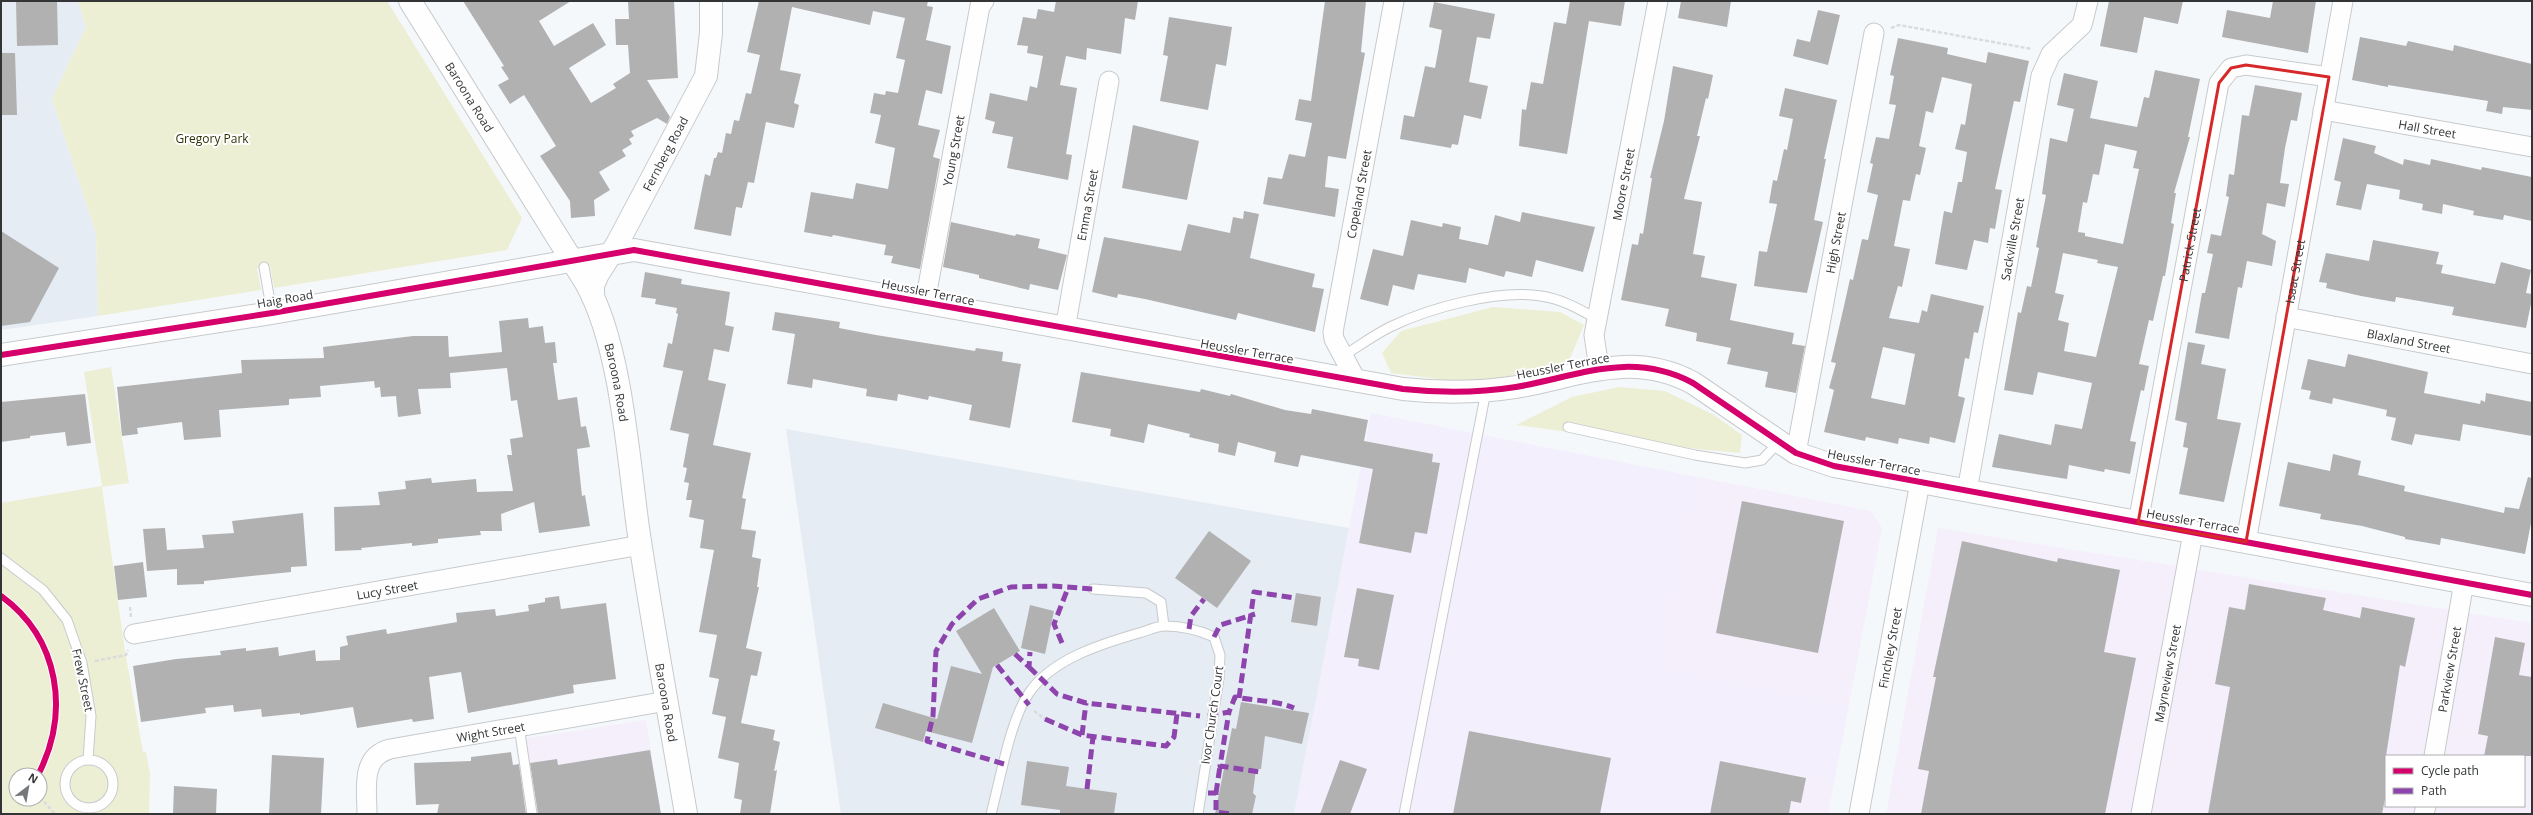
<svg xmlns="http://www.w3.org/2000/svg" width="2533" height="815" viewBox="0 0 2533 815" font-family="'Open Sans',sans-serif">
<rect width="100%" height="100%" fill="#f5f8fb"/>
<path fill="#f5effc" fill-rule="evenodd" d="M1698,477L1871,511L1882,528L1849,705L1661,668Z
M1938,528L2532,623V814H1886ZM2386,756H2524V806H2386Z
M646,720L661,814H524L515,740Z
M1720,761L1834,783L1828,814H1710Z"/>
<path fill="#f4effc" d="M1371,413L1698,477L1661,668L1849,705L1834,783L1720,761L1710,814H1294Z"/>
<path fill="#e5ecf3" d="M1,1H78L86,27L52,99L96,233L98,316L1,330Z
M786,429L1349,528L1294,814H841Z"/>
<path fill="#ecefd3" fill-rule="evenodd" d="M78,1H387L522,218L507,250L274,288L270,266L257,268L261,290L98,316L96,233L52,99L86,27Z
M1493,307L1560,312L1584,325L1569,361L1478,384L1391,373L1382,353L1401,331Z
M111,367L129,483L102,487L125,651L143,752H146L150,774L149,814H1V503L102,486L84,372ZM16,775H40V799H16Z
M1619,387L1665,391L1714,415L1742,435L1740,453L1697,449L1516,425L1572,397Z"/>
<path fill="#b1b1b2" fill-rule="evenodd" d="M16,1H57L58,45L17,46Z
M463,1H571L539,21L554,46L593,23L606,45L569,68L591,103L616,88L613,84L630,73L628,45H616L615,19H629L628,1H674L678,78L647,80L670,117L667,124L657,118L631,131L634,136L629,139L632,144L622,150L626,156L599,172L610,190L594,200L595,216L571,218L570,201L540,156L556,146L524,95L510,104L498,85L509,79L501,67L504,66Z
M759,1H928L927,6L933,7L926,40L951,46L942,94L926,90L918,125L940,130L933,157L940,159L920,269L891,263L893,256L884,255L886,245L833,235L832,237L804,232L811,192L853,199L856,183L888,189L895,148L875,143L881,115L870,113L874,93L885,95L886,91L898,93L905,60L896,58L905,18L873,11L870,25L792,7L780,70L801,74L794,103L799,105L794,128L766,122L754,183L748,182L742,208L736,207L731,236L694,229L705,174L710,176L714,158H716L718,152L722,153L726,133L731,134L734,120L739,121L746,93L751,94L760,55L747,52Z
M1056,1H1138L1135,20L1125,18L1121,54L1087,48L1086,60L1066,56L1060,85L1077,88L1066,154L1072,155L1068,180L1007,168L1013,137L992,133L995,122L985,119L990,93L1027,101L1030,86L1037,88L1043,56L1027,53L1028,46L1017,45L1023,17L1036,19L1038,9L1054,12Z
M1325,1H1366L1361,52L1365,53L1346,159L1328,156L1325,187L1339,189L1335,217L1263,204L1268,177L1282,179L1289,154L1305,157L1312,123L1295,120L1299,99L1311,101Z
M1570,1H1625L1621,26L1589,21L1567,154L1519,146L1522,109L1526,110L1531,82L1543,84L1554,22L1566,24Z
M1681,1H1731L1727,27L1678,18Z
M2109,1H2183L2178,24L2144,17L2137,53L2100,46Z
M2273,1H2316L2308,53L2222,37L2227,10L2270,18Z
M1434,2L1495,14L1490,39L1477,37L1469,82L1488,86L1481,119L1464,115L1458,145L1452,144L1451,148L1400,139L1404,115L1414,117L1425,66L1435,68L1442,30L1429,27Z
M1818,10L1840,15L1828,65L1793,56L1797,39L1810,42Z
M1169,17L1232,27L1226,66L1216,64L1208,110L1160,101L1168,56L1163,55Z
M2360,37L2406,46L2408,41L2453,51L2454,45L2532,64V110L2503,107L2502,114L2486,111L2488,101L2388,85V87L2352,80Z
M1898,38L1948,48L1947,54L1986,63L1988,52L2029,61L2020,102L2014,101L1995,189L2002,190L1995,229L1990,228L1988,243L1974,240L1967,270L1935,264L1944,211L1952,213L1958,182H1962L1967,152L1955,149L1961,124L1965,125L1972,84L1942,77L1933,113L1926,111L1919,146L1926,148L1920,175L1916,174L1910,201L1903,200L1894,246L1910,249L1902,287L1898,286L1889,318L1919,323L1922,310L1927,312L1931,294L1984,306L1978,333L1974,332L1969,359L1965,358L1958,396L1965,398L1955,443L1930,437L1929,444L1899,438L1898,444L1866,437L1865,441L1824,432L1834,390L1829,388L1836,363L1831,362L1844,306L1850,279L1853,280L1862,239L1868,240L1878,195L1867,192L1873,164L1870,163L1876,137L1889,139L1896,105L1889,104L1894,76L1890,75ZM1883,347L1915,354L1905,405L1871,398Z
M1,53H15L17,115H1Z
M1673,66L1713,75L1708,99L1706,98L1697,136H1700L1684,199L1702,202L1693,254L1705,256L1701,277L1737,284L1730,320L1794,333L1792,344L1805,346L1796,393L1765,387L1768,372L1727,364L1731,348L1696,341L1697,333L1665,326L1669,309L1621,300L1632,244L1638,245L1640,233L1643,234L1652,178H1650L1664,121Z
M2155,70L2200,79L2188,137H2190L2174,193H2176L2171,223L2174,224L2165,276H2163L2153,321L2149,320L2139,364L2149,366L2144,391L2141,390L2130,441L2136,442L2130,474L2105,469L2104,472L2069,465L2067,479L1992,467L1999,434L2051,445L2055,424L2082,429L2092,383L2038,372L2033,395L2004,390L2018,312L2021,313L2027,286L2031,287L2039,248L2036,247L2046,195L2042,194L2050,138L2067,142L2074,109L2057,105L2064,73L2098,81L2090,118L2137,127L2144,97L2149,98ZM2105,144L2137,151L2133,168L2139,169L2123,244L2085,236V233L2078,232L2083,202L2087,203L2093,174L2099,175ZM2063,253L2098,260L2097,263L2118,267L2096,357L2064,351L2069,323L2058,320L2064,295L2055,293Z
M2255,85L2302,93L2297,121L2291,120L2285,148L2280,183L2289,184L2285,207L2267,203L2262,234L2276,241L2272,266L2247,261L2242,288L2238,287L2229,339L2195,333L2202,293H2205L2213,254L2207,253L2211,234L2221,236L2229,197L2226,196L2229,174L2234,175L2242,115L2249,116Z
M1785,88L1837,100L1824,159H1826L1814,220L1823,222L1807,293L1754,286L1759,251L1767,252L1777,204L1769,203L1773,180L1777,181L1784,149L1787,150L1793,119L1779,116Z
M1133,125L1199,141L1187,200L1122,188Z
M2343,138L2376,146L2374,153L2403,165L2404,159L2430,165L2431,159L2481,170L2482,167L2532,177V221L2504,215L2503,220L2473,215L2474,211L2443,204L2442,214L2422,210L2423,204L2399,199L2400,190L2367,184L2361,210L2336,205L2341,182L2334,180Z
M1244,211L1259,214L1250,258L1315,274L1312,287L1324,289L1315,332L1238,313L1236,320L1145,299L1118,294L1117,298L1092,292L1104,237L1181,251L1188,224L1230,233L1233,217L1243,219Z
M1522,212L1595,227L1583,272L1536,260L1532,277L1506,271L1504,277L1469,268L1466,283L1418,274L1414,290L1393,285L1388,306L1360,299L1373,249L1403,256L1411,220L1442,227L1443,223L1461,227L1459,239L1488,245L1495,215L1520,222Z
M951,222L1015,236L1016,234L1040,239L1038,248L1067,255L1058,290L1030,284L1029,290L979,278V275L943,267Z
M1,231L59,268L30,322L1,326Z
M2373,240L2439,252L2436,264L2443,265L2441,273L2495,284L2501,262L2531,270L2526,293L2532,294V299L2526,328L2452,315L2454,307L2396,297L2395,302L2361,296L2326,288L2327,283L2319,282L2326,253L2369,261Z
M645,272L682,279L681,284L730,292L725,325L734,327L729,352L714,349L708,380L726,384L713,445L751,453L742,498L746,499L741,529L756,531L752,557L761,559L757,587H759L746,648L762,652L757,676L751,675L741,723L775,730L773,740L780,742L774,771L777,770L770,814H740L742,800L734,798L739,763L718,758L726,717L712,714L719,679L709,677L717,635L699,632L714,550L700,548L704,520L689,517L692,500H686L689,483L684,482L687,468L683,467L689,434L670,430L683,371L663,367L668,343L672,344L678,314L676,313L677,308L655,304L656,299L641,297Z
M775,312L840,322L839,328L876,335L975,351L976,348L1003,352L1002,361L1021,364L1010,428L969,420L972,405L929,396L928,400L898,394L897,401L866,396L867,389L813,379L812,388L787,384L795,334L772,330Z
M528,318L529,328L543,326L545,343L555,342L557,363H553L558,400L577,397L581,427L586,426L590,447L577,449L582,496L585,495L590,526L539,533L534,502L501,514L502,531H480L481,535L438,539V543L412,546V543L361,548L362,550L335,551L334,507L380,505L378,492L406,489L405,481L431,478L432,483L476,479L477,492L513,491L507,455H512L510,439L523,437L517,400L511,401L507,368L450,373L451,388L418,389L421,414L398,417L396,396L381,397L380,387L375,388L374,381L320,386L321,397L289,399V405L219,410L221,437L184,440L182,422L137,428L138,434L122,436L117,387L242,373L241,360L324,358L323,347L413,336H448L449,357L502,352L499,321Z
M2188,342L2205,345L2201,364L2226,369L2217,419L2241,423L2224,502L2179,494L2188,448L2183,447L2187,423L2175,420Z
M2348,354L2428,372L2424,393L2480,404L2481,400L2485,402L2486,393L2532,402V436L2463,424L2460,441L2415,434L2412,445L2391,440L2396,418L2386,416L2387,410L2333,398L2332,404L2309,399L2311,391L2301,389L2308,359L2345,367Z
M1081,372L1200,392L1201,389L1230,396L1231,394L1285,410L1311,414L1312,409L1368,420L1364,441L1433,454L1432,462L1440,463L1427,534L1415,532L1411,553L1359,543L1373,469L1301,455L1298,467L1274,462L1276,452L1238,442L1235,456L1218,452L1219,444L1189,437L1190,434L1148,424L1144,443L1110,436L1111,429L1072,422Z
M85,394L91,443L67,446L65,432L30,436V438L1,442V402Z
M2333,454L2361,461L2358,475L2405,486L2404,491L2504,513L2505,507L2519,509L2528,477L2532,478V518L2525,554L2441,538L2440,545L2405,539V537L2362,526L2320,519L2321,514L2279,506L2288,462L2330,471Z
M1742,501L1844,521L1818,653L1716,633Z
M303,513L307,566L291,567V572L204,581V584L177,585V569L147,571L143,529L165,528L167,550L204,548L202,535L234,533L232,521Z
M1209,531L1251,561L1217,608L1175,578Z
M1962,541L2057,562L2058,558L2120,570L2104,652L2136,658L2105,814H1921L1929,771L1918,769L1936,677H1933Z
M143,562L147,597L118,600L114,566Z
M2249,584L2326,598L2323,610L2360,618L2362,607L2415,618L2405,667L2400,665L2386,756V794L2382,814H2208L2230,687L2215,684L2229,607L2245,610Z
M1357,588L1394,595L1379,670L1358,666L1359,659L1344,657Z
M1296,593L1321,597L1317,626L1291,622Z
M559,596L561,609L606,603L616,679L573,685L574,693L468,713L461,672L429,677L434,719L413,722L412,719L357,728L353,707L300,715V713L262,717L261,709L234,712L233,705L205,708L206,713L141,722L133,666L176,659L221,655L220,651L246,648V651L278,647L279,656L315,650L316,661L340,660V647L348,645L346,636L386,629L387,634L457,622L456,613L495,609L496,616L529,611L528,605L545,602V598Z
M1030,605L1054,611L1045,654L1021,648Z
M994,608L1020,651L993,667L972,743L926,731L923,742L875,728L883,703L937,719L951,666L982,674L956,631Z
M2495,637L2525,643L2519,675L2532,677V756H2484L2488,736L2478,734Z
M1241,702L1309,713L1302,744L1265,736L1261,769H1256L1253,793L1256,796L1252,814H1215L1232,728L1236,729Z
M1469,731L1611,758L1600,814H1453Z
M650,750L661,814H538L530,763L557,759L558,765Z
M511,752L513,765L519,764L526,814H437L439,804L416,805L414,763L471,761V757Z
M272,755L324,758L321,814H269Z
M1340,760L1367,769L1350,814H1320Z
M1027,761L1069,767L1066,786L1117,793L1114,814H1060V810L1021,805Z
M1720,761L1806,778L1801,803L1791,801L1789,814H1710Z
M174,786L217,789L216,814H173Z"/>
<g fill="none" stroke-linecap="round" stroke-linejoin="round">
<g stroke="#c7cacc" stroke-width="11">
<path id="service" d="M264,267L272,313
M1343,356C1359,346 1374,335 1390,327C1429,308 1498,289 1541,296C1562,299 1579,309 1597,319
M1568,427L1695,455L1745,463L1762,460L1779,442
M1,558L43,590L67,620L82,663L91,716L88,760
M1093,589L1146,593L1161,602L1164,626
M519,726L532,814
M65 784a24 24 0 1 1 48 0a24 24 0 1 1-48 0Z
M991,814C1000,781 1010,720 1029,693C1052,659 1101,644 1139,633C1147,631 1156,626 1165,626C1182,626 1199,630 1214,637L1220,655L1219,678L1198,814
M1404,814L1486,391"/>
</g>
<g stroke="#c7cacc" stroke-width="21">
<g id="minor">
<path id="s1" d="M2323,110L2532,147"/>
<path id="s2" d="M925,302L980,6L984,1"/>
<path id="s3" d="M2286,317L2532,364"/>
<path id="s4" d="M1065,329L1109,81"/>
<path id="s5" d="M1599,368L1594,335L1658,1"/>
<path id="s6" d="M1357,382L1334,339L1333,332L1394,1"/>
<path id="s7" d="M1796,453L1874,33"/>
<path id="s8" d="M1967,491L2041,76L2051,54L2082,25L2088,1"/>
<path id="s9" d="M2138,523L2219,83L2231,68L2246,65L2329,77"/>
<path id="s10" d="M2246,542L2343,1"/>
<path id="s11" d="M134,634L641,545"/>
<path id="s12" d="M2434,756L2464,582"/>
<path id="s13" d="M367,814C367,789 360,757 390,749L667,701"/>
<path id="s14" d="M1859,814L1920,482"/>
<path id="s15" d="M2141,814L2193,533"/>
<path d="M2424,814L2426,806"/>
</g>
</g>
<g stroke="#c7cacc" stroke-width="24">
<g id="tertiary">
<path id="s16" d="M410,1L586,283C621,345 628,456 638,528C652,623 670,719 686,814"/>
<path id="s17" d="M593,297V285L598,274L617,244L706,76L711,33V1"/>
<path d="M1,355L272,313L634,250L1403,389C1441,393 1478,393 1516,387C1579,376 1631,350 1693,383L1796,453L1834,466L2532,595"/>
</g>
</g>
<path stroke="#dbdbdc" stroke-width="2.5" stroke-dasharray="4 2" stroke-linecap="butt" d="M1891,28L1899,25L2032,49
M130,607L131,617
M95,661L126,655L128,650
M1034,711L1045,719
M40,797L55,814
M83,814L86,808"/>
<use href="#service" stroke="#fefefe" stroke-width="9"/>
<use href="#minor" stroke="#fefefe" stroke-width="19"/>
<use href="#tertiary" stroke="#fefefe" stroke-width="22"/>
<path stroke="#8e44ad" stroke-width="5" stroke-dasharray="10 5" stroke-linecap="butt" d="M1189,629L1191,616L1204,599
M1214,637L1220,625L1255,614
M1062,643L1054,624L1068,588
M1015,654L1029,667L1030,652
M997,665L1029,705
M1029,667L1057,694L1086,703L1200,716
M1239,698L1254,592L1295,598
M1208,716L1229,712L1235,697C1254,701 1276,700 1294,708
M1045,719L1082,735L1166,746L1174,737L1177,714
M1226,730L1229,712
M1082,735L1086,703
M1225,735L1220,766L1260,772
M1004,764L927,741L933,716L936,651L952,624L978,599L1011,587L1053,586L1093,589
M1087,789L1093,737
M1208,793H1216V812L1230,814
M1216,793L1220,766"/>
<g stroke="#fff" stroke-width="8">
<path id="cycleway" d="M1,355L272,313L634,250L1403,389C1441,393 1478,393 1516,387C1579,376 1631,350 1693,383L1796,453L1834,466L2532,595
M1,596C60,639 70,713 38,775"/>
</g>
<use href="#cycleway" stroke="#d6006c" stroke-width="6"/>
</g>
<path fill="none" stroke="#d62828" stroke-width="3" stroke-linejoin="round" d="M2246,65L2329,77L2246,542L2138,523L2219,83L2231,68Z"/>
<g text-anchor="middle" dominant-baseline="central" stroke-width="4" stroke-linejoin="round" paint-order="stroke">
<g font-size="12" fill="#323436" stroke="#fff">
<text stroke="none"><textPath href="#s16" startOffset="113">Baroona Road</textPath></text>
<text stroke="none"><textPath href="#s1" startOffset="106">Hall Street</textPath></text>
<text stroke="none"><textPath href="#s2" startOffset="154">Young Street</textPath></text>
<text stroke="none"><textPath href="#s17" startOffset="162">Fernberg Road</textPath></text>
<text stroke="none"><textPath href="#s5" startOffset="187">Moore Street</textPath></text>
<text stroke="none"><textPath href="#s6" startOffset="196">Copeland Street</textPath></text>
<text stroke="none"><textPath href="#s4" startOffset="126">Emma Street</textPath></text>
<text stroke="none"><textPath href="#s8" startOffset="256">Sackville Street</textPath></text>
<text stroke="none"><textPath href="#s7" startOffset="214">High Street</textPath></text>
<text stroke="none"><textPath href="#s9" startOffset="283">Patrick Street</textPath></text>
<text stroke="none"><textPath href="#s10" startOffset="275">Isaac Street</textPath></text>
<text transform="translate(928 292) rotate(11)">Heussler Terrace</text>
<text transform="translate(285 299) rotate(-10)">Haig Road</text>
<text stroke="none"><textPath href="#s3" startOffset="125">Blaxland Street</textPath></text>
<text transform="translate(1247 351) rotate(10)">Heussler Terrace</text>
<text transform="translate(1563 366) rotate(-11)">Heussler Terrace</text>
<text stroke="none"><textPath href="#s16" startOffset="437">Baroona Road</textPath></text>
<text transform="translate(1874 462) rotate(11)">Heussler Terrace</text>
<text transform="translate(2193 521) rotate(10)">Heussler Terrace</text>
<text stroke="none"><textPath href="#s11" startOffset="257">Lucy Street</textPath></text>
<text stroke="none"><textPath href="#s14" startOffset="169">Finchley Street</textPath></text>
<text stroke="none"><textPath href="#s12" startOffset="88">Parkview Street</textPath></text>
<text stroke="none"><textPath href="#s15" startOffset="143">Mayneview Street</textPath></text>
<text transform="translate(83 680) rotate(78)">Frew Street</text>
<text stroke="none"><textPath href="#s16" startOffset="761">Baroona Road</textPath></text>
<text transform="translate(1212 715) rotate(-82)">Ivor Church Court</text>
<text stroke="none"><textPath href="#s13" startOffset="178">Wight Street</textPath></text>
</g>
<g font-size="12" fill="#313207" stroke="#fff">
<text x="212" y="138">Gregory Park</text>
</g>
</g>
<rect width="2533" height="815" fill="none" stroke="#323436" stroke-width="4"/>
<rect x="2385" y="755" width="140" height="52" fill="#ffffff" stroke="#adaeaf"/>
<rect x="2393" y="768" width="20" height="6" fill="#d6006c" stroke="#adaeaf"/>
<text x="2421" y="775" font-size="12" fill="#323436">Cycle path</text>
<rect x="2393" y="788" width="20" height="6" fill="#8e44ad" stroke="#adaeaf"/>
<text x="2421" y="795" font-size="12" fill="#323436">Path</text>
<g transform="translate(28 787) rotate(31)"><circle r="19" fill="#ffffff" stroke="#adaeaf"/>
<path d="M0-3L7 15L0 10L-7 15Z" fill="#76797b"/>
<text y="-6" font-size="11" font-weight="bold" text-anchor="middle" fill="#323436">N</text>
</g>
</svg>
